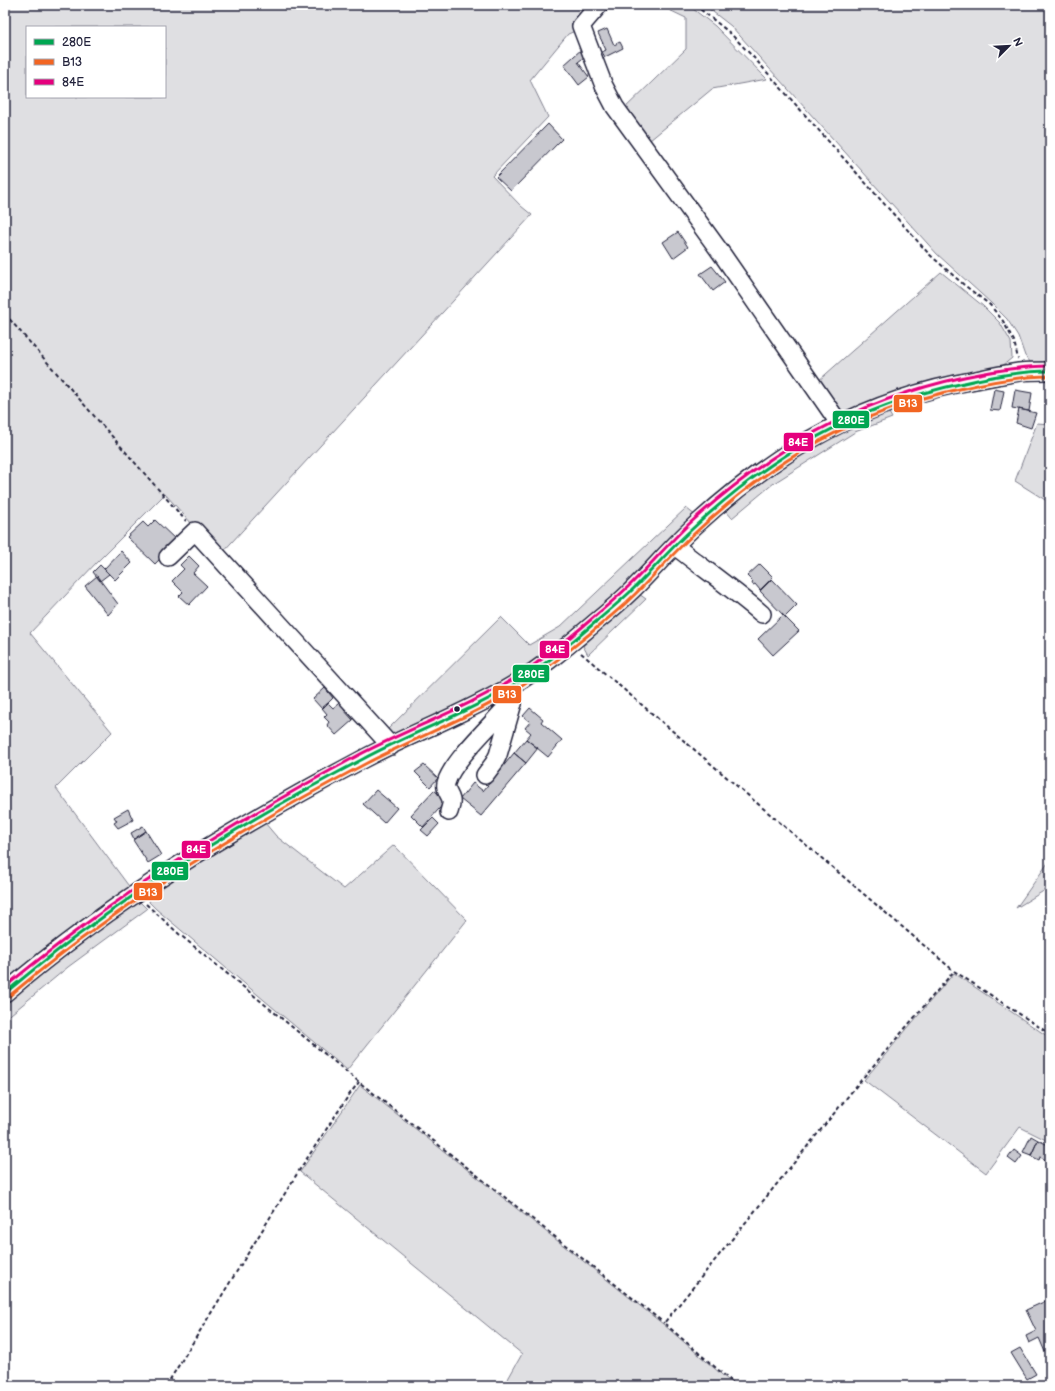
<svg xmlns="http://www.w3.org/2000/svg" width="1055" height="1391" viewBox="0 0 1055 1391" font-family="'Balsamiq Sans',sans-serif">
<rect width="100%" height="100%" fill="#fff"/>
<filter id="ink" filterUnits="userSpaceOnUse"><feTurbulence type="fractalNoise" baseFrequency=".025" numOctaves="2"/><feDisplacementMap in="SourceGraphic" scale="8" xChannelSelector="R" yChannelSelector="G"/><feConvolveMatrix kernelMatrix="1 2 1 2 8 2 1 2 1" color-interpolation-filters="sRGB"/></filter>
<g filter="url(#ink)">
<path fill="#dfdfe2" stroke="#80808e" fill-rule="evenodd" d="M5,5H596L580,29L568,34L530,80L548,117L492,176L521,206L532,215L220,555L165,494L97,562L30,633L112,732L56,788L131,889L5,986ZM27,27H165V97H27Z
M659,5H688L715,26L767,79L712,89L644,145L621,112L686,49V18Z
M704,5H1050V363L1033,365L1025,356L1018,336L1007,319L991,303L937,254L731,26Z
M941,272L983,306L1000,323L1011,342L1012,358L1001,367L846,413L835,409L817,382Z
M888,411L892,418L855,432L774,483L732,518L725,510L766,477L839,431Z
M1037,423L1050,424V503L1015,481Z
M686,508L696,516L624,589L567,640L511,678L391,743L383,734L501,617L529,645L560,627Z
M639,594L646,599L588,655L583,646Z
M265,823L276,836L344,889L394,845L467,920L347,1070L156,909L149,902L152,892Z
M1050,860V887L1016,908Z
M138,900L147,909L68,967L5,1019V1005L47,969Z
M954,973L1050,1038V1142L1020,1127L986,1173L864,1080Z
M360,1085L663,1324L735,1386H504L522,1354L300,1172Z"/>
<path fill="#c8c8cf" stroke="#22223b" d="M607,29L614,45L620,42L623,48L605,57L602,52L606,50L598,33Z
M583,48L586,56L578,62L589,77L579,85L564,65Z
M548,124L562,139L511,191L496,177Z
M678,232L688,247L673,258L663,242Z
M712,266L725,282L713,291L700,274Z
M994,389L1004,391L1000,411L990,410Z
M1015,390L1032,393L1029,411L1012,408Z
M1019,409L1036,413L1031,428L1016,423Z
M155,520L177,541L155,564L127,537L143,522L148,527Z
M121,551L132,563L115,580L104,569Z
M189,556L199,566L193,573L207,586L189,605L179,596L183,592L172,581L184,569L180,565Z
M760,564L773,577L760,590L755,584L753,585L752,583L753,582L747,576Z
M100,565L109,574L100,581L93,572Z
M97,576L118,604L108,615L85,586Z
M772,579L797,605L785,617L760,591Z
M783,615L799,631L773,655L758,639Z
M325,688L333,698L322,709L313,699Z
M343,700L348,706L344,710L353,720L336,735L327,725L329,722L324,717L327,714L322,708L328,703L333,708Z
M530,708L543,719L541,722L562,740L548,757L526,739L531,733L525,728L530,722L523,716Z
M526,739L538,748L526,763L514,753Z
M514,753L526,763L481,816L460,799L473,783L483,791Z
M424,765L438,778L430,787L415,772Z
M376,790L397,808L384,823L363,804Z
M434,790L446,801L423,827L411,815Z
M128,809L133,820L118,828L114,823L117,821L114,817Z
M433,818L439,824L428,836L421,830Z
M143,826L146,831L134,839L131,833Z
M146,831L161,855L148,863L133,840Z
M1031,1136L1038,1140L1031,1155L1023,1152Z
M1038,1140L1050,1146V1162L1040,1157L1039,1160L1031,1156Z
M1014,1150L1022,1156L1016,1164L1008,1158Z
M1048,1300L1050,1304V1327L1048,1328L1050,1332V1350L1045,1352L1039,1338L1029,1343L1026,1336L1036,1331L1026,1310Z
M1020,1348L1036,1374L1027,1379L1011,1353Z"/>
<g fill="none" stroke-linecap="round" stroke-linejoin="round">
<g stroke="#22223b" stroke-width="20">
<path id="minor" d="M599,5L581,26L604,86L615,107L724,257L839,423
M675,546C704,569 734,590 762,614
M168,557L195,531L391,746
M485,775L494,763L498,755L513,703
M449,812C450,808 452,804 451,800C450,794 444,790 446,783C452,762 489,727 505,709L513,704
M5,993C113,900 237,826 363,759C412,733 465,714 513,685C543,667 570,644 597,621C608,612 619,603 629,593C653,570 674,544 699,522C780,448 867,399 976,380C990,377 1005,374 1019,372C1029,371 1040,371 1050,371"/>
</g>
<path stroke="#22223b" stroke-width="2" stroke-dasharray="4 3" stroke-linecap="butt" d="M695,5L730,33L756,60L929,254L963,284L990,305L1003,321L1014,341L1018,359
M5,314L186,521
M581,653L954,971L1050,1034
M146,904L179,934L359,1082L664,1323
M166,1386L300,1169L349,1095L359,1082
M737,1386L664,1323L862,1079L954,971"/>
<use href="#minor" stroke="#fff" stroke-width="17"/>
<g stroke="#fff" stroke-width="6">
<path id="bus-1" d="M5,993C32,971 59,948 88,928C174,864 268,809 363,759C415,731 473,711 523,679C547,663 570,644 592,625C604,615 617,604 629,593C650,573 669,550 690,531C770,455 856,406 964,383C993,376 1021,371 1050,371"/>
</g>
<g stroke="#fff" stroke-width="6">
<path id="bus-2" d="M8,997C35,975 62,952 91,932C177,868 270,814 365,764C418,736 475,716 525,683C549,668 571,649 593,631C606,620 619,610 631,598C653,577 673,553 696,532C774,459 859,410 964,388C993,381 1021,376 1050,376"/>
</g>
<g stroke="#fff" stroke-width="6">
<path id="bus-3" d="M5,987C115,895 231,824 357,756C410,728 467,708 518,676C542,660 565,642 587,623C602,610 618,597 633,582C652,563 669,543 689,524C771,449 855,401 964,377C993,371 1021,366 1050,366"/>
</g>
<use href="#bus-1" stroke="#00a651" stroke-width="3"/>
<use href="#bus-2" stroke="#f26522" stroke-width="3"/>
<use href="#bus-3" stroke="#e5007d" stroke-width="3"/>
</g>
</g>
<circle fill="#22223b" stroke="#fff" stroke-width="1.5" cx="457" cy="709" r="3.5"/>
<g stroke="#fff" stroke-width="1.5">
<rect x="893" y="394" width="30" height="19" rx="4" fill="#f26522"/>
<rect x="832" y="410" width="38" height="19" rx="4" fill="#00a651"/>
<rect x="783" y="432" width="31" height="20" rx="4" fill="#e5007d"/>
<rect x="539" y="640" width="31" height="19" rx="4" fill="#e5007d"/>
<rect x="512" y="664" width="38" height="19" rx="4" fill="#00a651"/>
<rect x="492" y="685" width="30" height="19" rx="4" fill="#f26522"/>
<rect x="181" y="840" width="30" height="19" rx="4" fill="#e5007d"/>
<rect x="151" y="861" width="38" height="20" rx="4" fill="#00a651"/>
<rect x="133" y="882" width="30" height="19" rx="4" fill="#f26522"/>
</g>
<g font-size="11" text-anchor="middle" font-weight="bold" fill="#fff">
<text x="908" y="407">B13</text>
<text x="851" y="424">280E</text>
<text x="798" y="446">84E</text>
<text x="555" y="653">84E</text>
<text x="531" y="678">280E</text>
<text x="507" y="698">B13</text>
<text x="196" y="853">84E</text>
<text x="170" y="875">280E</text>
<text x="148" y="896">B13</text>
</g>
<rect width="1055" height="1391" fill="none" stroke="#fff" stroke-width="20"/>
<rect x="10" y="10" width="1035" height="1371" fill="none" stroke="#22223b" stroke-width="1.5" filter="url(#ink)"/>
<rect x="26" y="26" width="140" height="72" fill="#ffffff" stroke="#a7a7b1"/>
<rect x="34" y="39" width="20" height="6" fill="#00a651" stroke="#a7a7b1"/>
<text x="62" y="46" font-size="12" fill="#22223b">280E</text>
<rect x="34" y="59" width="20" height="6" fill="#f26522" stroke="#a7a7b1"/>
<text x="62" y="66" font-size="12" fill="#22223b">B13</text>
<rect x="34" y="79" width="20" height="6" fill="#e5007d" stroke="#a7a7b1"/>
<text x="62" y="86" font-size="12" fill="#22223b">84E</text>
<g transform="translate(1009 46) rotate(66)" stroke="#ffffff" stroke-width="3" paint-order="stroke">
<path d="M0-3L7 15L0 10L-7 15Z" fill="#22223b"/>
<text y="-6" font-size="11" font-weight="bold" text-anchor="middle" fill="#22223b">N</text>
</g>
</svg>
